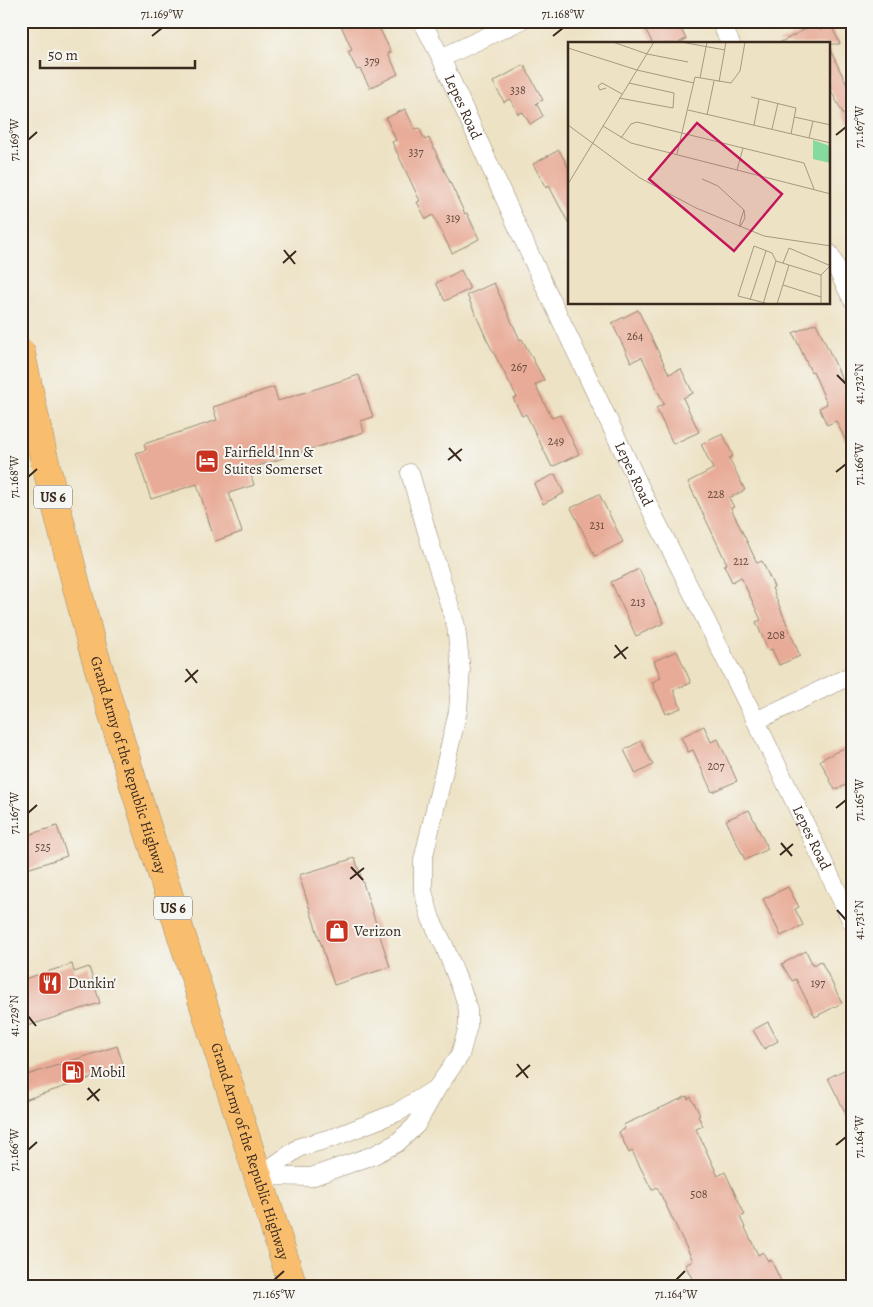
<svg xmlns="http://www.w3.org/2000/svg" width="873" height="1307" viewBox="0 0 873 1307" font-family="Alegreya,serif">
<rect width="100%" height="100%" fill="#f6f6f2"/>
<filter id="ink" filterUnits="userSpaceOnUse"><feTurbulence type="fractalNoise" baseFrequency=".02" numOctaves="2"/><feDisplacementMap in="SourceGraphic" scale="10" xChannelSelector="R" yChannelSelector="G"/><feConvolveMatrix kernelMatrix="1 2 1 2 8 2 1 2 1" color-interpolation-filters="sRGB"/></filter>
<filter id="wash" filterUnits="userSpaceOnUse"><feTurbulence type="fractalNoise" baseFrequency=".0096" numOctaves="4" result="noise"/><feDisplacementMap in="SourceGraphic" scale="20" xChannelSelector="R" yChannelSelector="G"/><feGaussianBlur stdDeviation="1.12" result="paint"/><feColorMatrix in="noise" values="0 0 0 0 0 0 0 0 0 0 0 0 0 0 0 0 0 1.4 0 .05"/><feComposite in="paint" operator="in"/></filter>
<g filter="url(#wash)">
<rect width="100%" height="100%" fill="#ede2c4"/>
<g id="blocks">
<path fill="#e8ab97" d="M339,21H376L391,52L388,53L398,74L370,88L360,69L357,70L348,52L352,50Z
M641,21H677L686,39L676,44H653Z
M817,23L820,30L831,25L840,44H777Z
M829,48L852,95V130L829,87Z
M524,65L543,100L536,103L543,116L530,124L523,112L518,114L510,99L504,102L493,82Z
M405,109L415,129L419,128L425,140L429,138L465,214L467,213L479,239L452,253L433,215L426,219L417,202L420,201L392,142L396,140L386,118Z
M559,150L569,169V224L549,186L546,188L533,164Z
M461,270L470,289L445,301L436,283Z
M494,283L520,340L522,339L544,380L535,385L552,418L560,415L579,454L552,467L526,414L522,416L513,398L517,397L487,340L467,295Z
M638,310L669,374L681,369L693,393L683,398L699,432L673,444L656,408L664,404L642,357L631,362L612,323Z
M816,323L844,383L852,380V453L836,421L827,425L819,408L827,404L813,371L811,372L793,333Z
M359,375L373,417L361,421L364,432L249,469L254,485L229,493L242,532L215,541L197,484L151,499L136,453L146,450L144,444L217,420L213,407L274,387L278,401Z
M723,434L733,456L729,458L745,490L729,498L734,507L731,508L757,563L762,561L774,587L772,588L800,656L779,665L772,649L768,650L756,622L761,620L741,577L732,582L724,565L727,564L688,482L713,469L701,444Z
M555,474L564,493L543,504L534,484Z
M599,494L623,542L595,556L571,508Z
M639,569L664,623L636,636L611,582Z
M677,651L691,683L673,690L681,708L666,714L652,682L661,678L654,661Z
M704,726L711,742L718,739L737,781L712,792L693,750L688,752L681,737Z
M641,741L653,765L636,774L624,750Z
M846,747L852,759V782L835,790L820,760Z
M749,810L768,849L745,860L726,820Z
M57,826L67,856L21,871V837Z
M355,858L390,967L334,985L299,875Z
M788,887L799,907L795,909L803,925L781,936L763,899Z
M806,951L813,965L821,961L842,1003L815,1017L796,979L792,981L782,964Z
M72,964L74,972L89,967L100,1003L21,1028V980Z
M768,1022L778,1041L764,1049L753,1030Z
M117,1046L124,1067L21,1101V1077Z
M852,1066V1126L828,1078Z
M687,1096L688,1099L691,1097L700,1115L698,1116L703,1126L696,1129L718,1176L725,1172L745,1215L740,1217L758,1255L763,1252L768,1261L771,1260L781,1281L770,1286H696L685,1265L693,1261L657,1187L652,1190L632,1151L629,1153L619,1132L625,1129L623,1125Z"/>
</g>
</g>
<g filter="url(#ink)">
<use href="#blocks" fill-opacity="0" stroke="#948671" stroke-width="1"/>
<g fill="none" stroke-linecap="round" stroke-linejoin="round">
<g stroke="#948671" stroke-width="19">
<g id="street">
<path id="s1" d="M422,21L441,58L538,272L651,510L756,721L852,922"/>
<path d="M720,21L731,44"/>
<path d="M441,58L520,21"/>
<path d="M829,253L852,299"/>
<path d="M410,473L431,546L456,626L461,670L458,711L423,860V891L431,919L444,945L463,993L468,1010V1026L460,1055L437,1088"/>
<path d="M756,721L852,675"/>
<path d="M437,1088L416,1125L397,1143L374,1155L311,1177L259,1176L300,1147L335,1137L398,1112Z"/>
</g>
</g>
<g stroke="#948671" stroke-width="29">
<g id="primary">
<path id="s2" d="M21,353L42,450L90,639L135,789L293,1286"/>
</g>
</g>
<use href="#street" stroke="#fff" stroke-width="18"/>
<use href="#primary" stroke="#f9be6d" stroke-width="28"/>
</g>
</g>
<path fill="none" stroke="#3b2a1e" stroke-width="2" d="M152,36L162,28M553,36L563,28M836,135L846,127M28,140L37,132M284,250L295,264M283,263L296,251M837,375L846,384M449,448L461,461M448,460L462,449M836,472L846,464M28,477L37,469M615,645L626,659M614,658L628,647M186,669L197,683M185,682L198,670M836,808L846,800M28,813L37,805M781,843L792,856M780,855L793,844M351,867L363,880M350,879L364,868M837,910L846,920M28,1016L36,1026M517,1064L528,1078M516,1077L530,1065M88,1088L99,1101M87,1100L100,1089M836,1145L846,1137M28,1150L37,1142M274,1280L284,1271M676,1280L685,1271"/>
<defs>
<g id="hotel-square" transform="scale(1.25)"><rect x="-9" y="-9" width="18" height="18" rx="4" fill="#c8321e" stroke="#f6f6f2"/><path d="M-6-4.5h1.5V1H6V5H4.5V3h-9V5H-6ZM-4 0a1.8 1.8 0 1 1 3.6 0ZM.5 0V-2.5h3Q6-2.5 6 0Z" fill="#fff"/></g>
<g id="shop-square" transform="scale(1.25)"><rect x="-9" y="-9" width="18" height="18" rx="4" fill="#c8321e" stroke="#f6f6f2"/><path d="M-5-2.5h2.3a2.7 3.5 0 0 1 5.4 0H5L5.5 6h-11ZM-1.5-2.5h3a1.5 2.3 0 0 0-3 0Z" fill="#fff"/></g>
<g id="restaurant-square" transform="scale(1.25)"><rect x="-9" y="-9" width="18" height="18" rx="4" fill="#c8321e" stroke="#f6f6f2"/><path d="M-5-6h1v4h1v-4h1v4h1v-4h1v5L-1.5 .5V6h-2V.5L-5-1ZM5-6V6H3V1.5H1.5Q1.5-4 5-6Z" fill="#fff"/></g>
<g id="fuel-square" transform="scale(1.25)"><rect x="-9" y="-9" width="18" height="18" rx="4" fill="#c8321e" stroke="#f6f6f2"/><path d="M-5.5-6h7V0h2V4h1.3V-2.5L3-4.5l.8-.8L6-3V5H2.5V1h-1V6h-7ZM-4.2-4.7v3.2H.2V-4.7Z" fill="#fff"/></g>
</defs>
<g fill-rule="evenodd">
<use href="#hotel-square" x="207" y="461"/>
<use href="#shop-square" x="337" y="931"/>
<use href="#restaurant-square" x="50" y="983"/>
<use href="#fuel-square" x="73" y="1072"/>
</g>
<g text-anchor="middle" dominant-baseline="central" stroke-width="4" stroke-linejoin="round" paint-order="stroke">
<g font-size="12" fill="#664a3c">
<text x="372" y="61">379</text>
<text x="518" y="90">338</text>
<text x="416" y="152">337</text>
<text x="453" y="218">319</text>
<text x="635" y="336">264</text>
<text x="519" y="367">267</text>
<text x="556" y="441">249</text>
<text x="716" y="494">228</text>
<text x="597" y="525">231</text>
<text x="741" y="561">212</text>
<text x="638" y="602">213</text>
<text x="776" y="635">208</text>
<text x="716" y="766">207</text>
<text x="43" y="847">525</text>
<text x="818" y="983">197</text>
<text x="699" y="1194">508</text>
</g>
<g fill="#f6f6f2" stroke="#73675e" stroke-width="1">
<rect x="34" y="485.5" width="38" height="23" rx="4"/>
<rect x="154" y="896.5" width="38" height="23" rx="4"/>
</g>
<g font-size="14" font-weight="bold" fill="#3b2a1e">
<text x="53" y="497">US 6</text>
<text x="173" y="908">US 6</text>
</g>
<g font-size="15" fill="#3b2a1e" stroke="#f6f6f2">
<text stroke="none"><textPath href="#s1" startOffset="95">Lepes Road</textPath></text>
<text stroke="none"><textPath href="#s1" startOffset="500">Lepes Road</textPath></text>
<text stroke="none"><textPath href="#s2" startOffset="426">Grand Army of the Republic Highway</textPath></text>
<text stroke="none"><textPath href="#s1" startOffset="905">Lepes Road</textPath></text>
<text stroke="none"><textPath href="#s2" startOffset="831">Grand Army of the Republic Highway</textPath></text>
</g>
<g font-size="15" fill="#3b2a1e" stroke="#f6f6f2" text-anchor="start">
<text x="224" y="452">Fairfield Inn &amp;<tspan x="224" dy="17">Suites Somerset</tspan></text>
<text x="354" y="931">Verizon</text>
<text x="68" y="983">Dunkin'</text>
<text x="90" y="1072">Mobil</text>
</g>
</g>
<g transform="translate(568 42)">
<rect width="262" height="262" fill="#ede2c4"/>
<path d="M245,98L262,104V121L245,117Z" fill="#85db9e"/>
<path fill="none" stroke="#a69882" stroke-width="1" d="M45,0L79,12L120,20M113,0L157,8M0,6L69,28L126,41M132,36L139,0M151,40L158,0M38,46L32,48L30,44L34,41L54,52M183,55L228,66L223,92M51,56L105,66L106,51L61,41M120,68L263,101M139,73L146,39M226,75L263,83M0,83L72,136L128,166L196,194L263,204M186,83L191,57M35,84L63,101L263,152M204,87L210,61M53,96L63,82L69,80L236,121L246,147M241,96L245,79M109,112L127,35L163,41L172,29L177,0M169,128L175,106M134,137L150,144L176,168M0,142L86,0M176,168L177,176L172,185V180ZM215,221L221,206L263,224M215,243L253,255M182,258L198,209M195,262L208,219M201,262L170,254L186,204L204,211L208,219L253,233M209,262L221,223M253,262V233L262,224"/>
<path fill="#c2185b" fill-opacity="0.15" stroke="#c2185b" stroke-width="2.5" d="M129,81L214,152L166,209L81,137Z"/>
<rect width="262" height="262" fill="none" stroke="#3b2a1e" stroke-width="2.5"/>
</g>
<rect width="873" height="1307" fill="none" stroke="#f6f6f2" stroke-width="55"/>
<path d="M40 60v8h155v-8" fill="none" stroke="#3b2a1e" stroke-width="2.5"/>
<text x="48" y="60" font-size="15" fill="#3b2a1e" stroke="#f6f6f2" stroke-width="4" paint-order="stroke">50 m</text>
<rect x="28" y="28" width="818" height="1252" fill="none" stroke="#3b2a1e" stroke-width="2"/>
<g font-size="12" text-anchor="middle" fill="#3b2a1e">
<text x="162" y="18">71.169°W</text>
<text x="563" y="18">71.168°W</text>
<text transform="translate(859 127) rotate(-90)" y="4">71.167°W</text>
<text transform="translate(14 140) rotate(-90)" y="4">71.169°W</text>
<text transform="translate(859 384) rotate(-90)" y="4">41.732°N</text>
<text transform="translate(859 464) rotate(-90)" y="4">71.166°W</text>
<text transform="translate(14 477) rotate(-90)" y="4">71.168°W</text>
<text transform="translate(859 800) rotate(-90)" y="4">71.165°W</text>
<text transform="translate(14 813) rotate(-90)" y="4">71.167°W</text>
<text transform="translate(859 920) rotate(-90)" y="4">41.731°N</text>
<text transform="translate(14 1016) rotate(-90)" y="4">41.729°N</text>
<text transform="translate(859 1137) rotate(-90)" y="4">71.164°W</text>
<text transform="translate(14 1150) rotate(-90)" y="4">71.166°W</text>
<text x="274" y="1298">71.165°W</text>
<text x="676" y="1298">71.164°W</text>
</g>
</svg>
